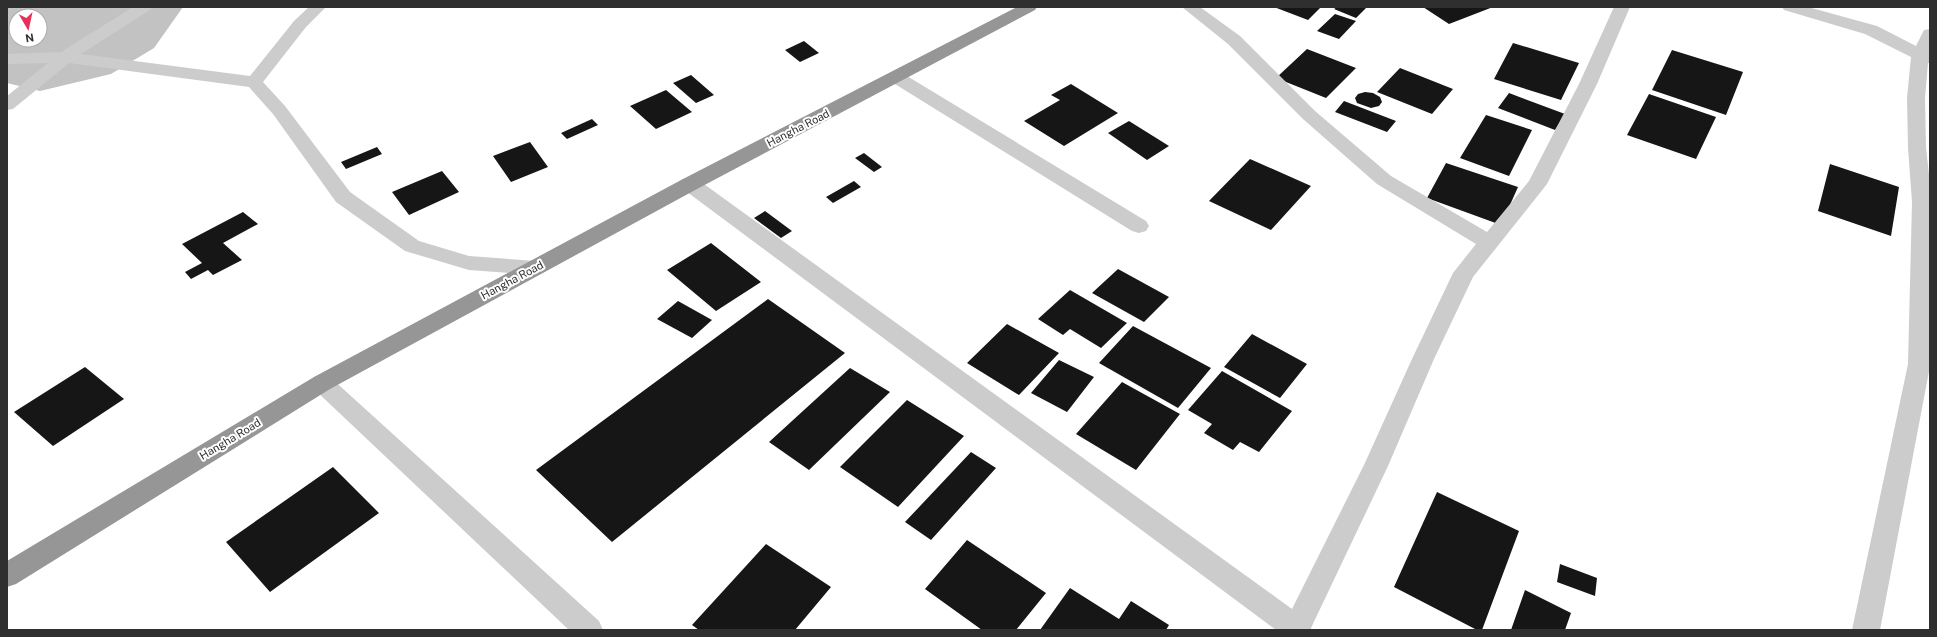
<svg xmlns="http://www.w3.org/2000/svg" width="1937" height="637" viewBox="0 0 1937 637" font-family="'Public Sans',sans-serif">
<rect width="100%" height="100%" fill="#fff"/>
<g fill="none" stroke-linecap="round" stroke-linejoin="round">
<path fill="#c2c2c2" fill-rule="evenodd" d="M7,7H183L154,48L111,74L40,91L7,83ZM16,16H40V40H16Z"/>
</g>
<path fill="#161616" d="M1274,7H1321L1308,20Z
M1337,7H1367L1356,18L1334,9Z
M1423,7H1493L1449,24Z
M1335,14L1356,21L1339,39L1317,31Z
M804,41L819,53L800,62L785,50Z
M1513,43L1579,63L1561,100L1494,79Z
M1307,49L1356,68L1326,98L1276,78Z
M1672,50L1743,72L1726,115L1652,90Z
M1400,68L1453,89L1432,114L1377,92Z
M691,75L714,95L696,103L673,83Z
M1071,84L1118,113L1064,146L1024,121L1060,100L1051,95Z
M666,90L692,112L656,129L630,106Z
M1365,92L1373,93L1380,97L1382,102L1379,106L1371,108L1357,103L1355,98L1358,94Z
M1509,93L1565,114L1555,130L1498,108Z
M1649,94L1716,117L1696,159L1627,135Z
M1344,101L1396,121L1387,132L1335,112Z
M1486,115L1532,130L1509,176L1460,158Z
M592,119L598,125L567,139L561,133Z
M1129,121L1169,146L1147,160L1108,133Z
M530,142L548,167L511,182L493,156Z
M377,147L382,154L346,169L341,162Z
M864,153L882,167L874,172L855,158Z
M1250,159L1311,186L1271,230L1209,201Z
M1446,163L1518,187L1501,225L1427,198Z
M1830,164L1899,187L1891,236L1818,211Z
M442,171L459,192L409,215L392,192Z
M854,181L861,187L833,203L826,197Z
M765,211L792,231L781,238L754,218Z
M243,212L258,224L223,243L242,260L213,275L208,270L191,279L185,272L202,263L182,244Z
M711,243L761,282L716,311L667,270Z
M1118,269L1169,297L1144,322L1092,293Z
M1070,290L1127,323L1101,348L1070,329L1063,335L1038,319Z
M768,299L845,353L612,542L536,470Z
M678,301L712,320L692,338L657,319Z
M1007,324L1059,353L1019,395L967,363Z
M1133,326L1211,368L1178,408L1099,363Z
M1252,334L1307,364L1280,398L1224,367Z
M1059,360L1094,377L1067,412L1031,393Z
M85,367L124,399L53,446L14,412Z
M850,368L890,392L809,470L769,442Z
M1222,371L1292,411L1259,452L1240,442L1233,450L1204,433L1212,424L1188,410Z
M1122,382L1180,414L1136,470L1076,434Z
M907,400L964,436L898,507L840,467Z
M971,452L996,468L931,540L905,522Z
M333,467L379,513L270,592L226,542Z
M1437,492L1519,531L1482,630H1477L1394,587Z
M967,540L1046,593L1016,630H982L925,589Z
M766,544L831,587L795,630H699L692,625Z
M1560,564L1597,578L1595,596L1557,582Z
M1070,588L1119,619L1131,601L1169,625L1166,630H1040Z
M1525,590L1571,613L1565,630H1511Z"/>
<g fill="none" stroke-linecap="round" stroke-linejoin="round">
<path fill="#ccc" fill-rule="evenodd" d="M133,7H152L150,10L81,54L250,76L294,21L309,7H326L306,27L263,82L285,106L350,192L419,241L469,256L535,261L542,263L546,268L542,273L535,275L469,270L405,251L336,202L273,114L249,87L69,63L13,109L7,110V96L48,63L7,64V54L61,52Z"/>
<path fill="#ccc" fill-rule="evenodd" d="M1182,7H1200L1240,36L1315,111L1391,176L1487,232L1529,181L1579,84L1614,7H1630L1597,84L1547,184L1473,277L1434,359L1388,466L1311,628L1312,630H1276L683,189L680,184L683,179L690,178L697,179L1292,609L1364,465L1412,359L1453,273L1476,244L1377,184L1303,119L1228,44Z
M1782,7H1808L1877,26L1916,46L1924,30L1930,29V63H1928L1925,98L1926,148L1930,183V366L1880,630H1852L1908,364L1912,202L1908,148L1907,98L1911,57L1865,34L1784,10Z
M896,72L902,73L1146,221L1149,226L1146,231L1139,233L1132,231L890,81L887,77L890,73Z
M322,374L330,377L599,621L603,630H569L314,389L310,383L314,377Z"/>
<path fill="#969696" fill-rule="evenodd" d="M1017,7H1037L1035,10L697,189L330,389L16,584L7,587V561L314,377L683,179Z"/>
</g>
<g text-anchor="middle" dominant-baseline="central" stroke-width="4" stroke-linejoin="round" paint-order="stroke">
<g font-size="11" fill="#2f2f2f" stroke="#fff">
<text transform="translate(798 128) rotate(-27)">Hangha Road</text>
<text transform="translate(512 280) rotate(-28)">Hangha Road</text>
<text transform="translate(230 439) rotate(-31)">Hangha Road</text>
</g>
</g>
<rect width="1937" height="637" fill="none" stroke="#2f2f2f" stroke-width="16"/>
<g transform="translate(28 28) rotate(171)"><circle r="19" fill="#ffffff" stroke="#acacac"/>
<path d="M0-3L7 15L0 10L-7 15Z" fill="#e43359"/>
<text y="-6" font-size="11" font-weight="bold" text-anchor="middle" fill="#2f2f2f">N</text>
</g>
</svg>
